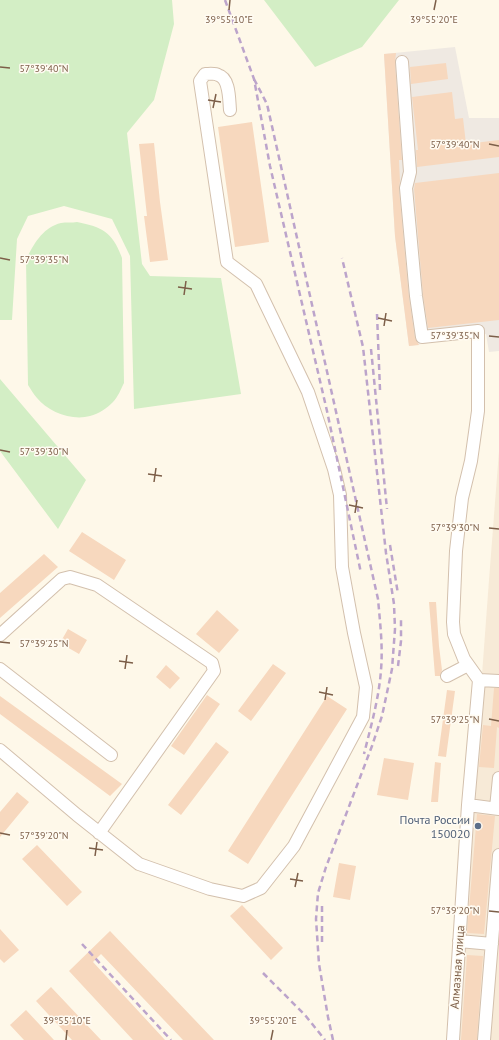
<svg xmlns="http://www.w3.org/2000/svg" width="499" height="1040" viewBox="0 0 499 1040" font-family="'PT Sans',sans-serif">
<rect width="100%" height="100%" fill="#fef8e9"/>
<path fill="#f7ead7" d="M499,451V1040H455L489,580Z"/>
<path fill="#efe9e2" d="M455,47L469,118H499V351L489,352L486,334L409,346L395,236L384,54Z"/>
<path fill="#d3eec5" d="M0,0H172L174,24L154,100L127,133L142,264L150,276L221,278L241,394L134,409L130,256L112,219L64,206L28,216L17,239L12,320H0Z
M264,0H399L362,47L315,67Z
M77,222C103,227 113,233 122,258L124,383C121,389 118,397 113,402C107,408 99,414 90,416C72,421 48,412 37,398C33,394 31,389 28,385L26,260C33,245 43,227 61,223C66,222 72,223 77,222Z
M0,379L86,480L58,529L0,451Z"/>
<path fill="#f7d8be" d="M396,53L395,63L402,160H399L400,181L399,189L409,297L415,338L419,345L409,346L395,236L384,54Z
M446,63L448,79L411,84L410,67Z
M452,92L455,119L463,118L466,144L499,140V157L417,167L416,150H418L412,97Z
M252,122L269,242L235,247L218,127Z
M154,143L160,202L168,260L150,262L144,216H147L139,144Z
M499,173V320L428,328L423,295L414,189L415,183Z
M82,532L126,560L114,580L69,551Z
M44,554L58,567L0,618V593Z
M429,602H436L439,646L442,670L440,676H435Z
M217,610L239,630L219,653L196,634Z
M68,629L87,640L79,654L60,643Z
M273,664L286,673L251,721L238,711Z
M166,665L180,678L170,689L156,677Z
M494,688H499V728L497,727L494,768L479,767L483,725L491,726Z
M447,690L455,691L446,757L438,756Z
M207,695L220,704L184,755L171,746Z
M0,696L122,784L110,796L0,714Z
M327,696L347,709L248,864L228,851Z
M216,742L229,752L181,815L168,805Z
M384,758L414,763L408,800L377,795Z
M435,762L441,763L438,802H431Z
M17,792L29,802L0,837V812Z
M477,814L495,816L484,934L467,933Z
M37,845L82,892L67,906L22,859Z
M339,863L356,866L350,900L333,897Z
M242,905L283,948L271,960L230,916Z
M0,929L19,950L4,963L0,959Z
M110,931L214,1040H183L101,954L93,962L165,1040H133L69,971Z
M467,955L483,956L477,1040H461Z
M51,987L101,1040H72L36,1001Z
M26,1010L54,1040H24L10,1025Z"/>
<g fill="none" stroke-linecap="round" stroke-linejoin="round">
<g stroke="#d3c0ad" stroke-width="14">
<path id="minor" d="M402,62L410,172L406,188L416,296L422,337L478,331V411L471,461L462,498L456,551L453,622L454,634L464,659L479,680L499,681
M0,635L62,579L70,577L97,585L212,663L214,671L99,833
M0,669L111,755
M447,676L468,665
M0,750L77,815L139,864L210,889L243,896L261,888L294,846L363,717L366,687L354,633L342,567L340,495L334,469L308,392L256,284L227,262L200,81L205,74C209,74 215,73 218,75C230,78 229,100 230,110
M468,805L499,809
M496,808L499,778
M459,941L492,944
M453,1040L468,805L479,680
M484,1040L499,855"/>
</g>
<use href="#minor" stroke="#fff" stroke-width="12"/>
<path stroke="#bca4cb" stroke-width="2.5" stroke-dasharray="6 4" stroke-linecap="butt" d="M225,0L254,79L270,166L327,411L361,573
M254,79L267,104L378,599C380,622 383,646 381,670C379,698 371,726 364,754
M377,314L380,390
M371,349L387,509
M390,545L398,594
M398,666L401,641V618
M322,906V942
M82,944L171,1040
M263,973L305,1015L325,1040
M333,1040L328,1017L319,964L316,919L318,893L326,867L372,746L382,716L392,669L395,629L394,604L386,553L363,347L342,258"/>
</g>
<path fill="none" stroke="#7d5f49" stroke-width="1.5" d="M229,10L230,0M434,10L436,0M0,67L10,68M208,100L221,102M213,108L216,94M489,144L499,146M0,258L10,260M178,287L192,289M184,295L186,281M378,318L392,321M384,326L386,313M489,336L499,337M0,450L10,452M148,474L162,476M154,482L156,468M349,505L363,508M355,513L357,500M489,528L499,529M0,642L10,643M119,661L133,663M125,669L127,655M319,692L333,695M325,700L327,687M489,719L499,721M0,833L10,835M89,848L103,850M95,856L97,842M290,879L303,881M295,887L298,873M489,911L499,912M66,1040L67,1030M271,1040L273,1030"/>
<circle fill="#5c6f8a" stroke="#fffbf2" stroke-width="1.5" cx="478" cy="826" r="4"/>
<g text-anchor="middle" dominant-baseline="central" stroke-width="3" stroke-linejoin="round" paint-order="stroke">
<g font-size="12" fill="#4e5e75" stroke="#fffbf2" text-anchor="end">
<text x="470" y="819">Почта России<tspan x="470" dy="14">150020</tspan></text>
</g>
<g font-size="12" fill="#7d5f49" stroke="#fffbf2">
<text transform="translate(457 967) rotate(-86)">Алмазная улица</text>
</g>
</g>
<g font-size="10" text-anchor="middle" fill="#7d5f49" stroke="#fffbf2" stroke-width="3" stroke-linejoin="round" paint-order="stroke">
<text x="229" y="23">39°55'10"E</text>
<text x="434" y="23">39°55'20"E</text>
<text x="44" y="72">57°39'40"N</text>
<text x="455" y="148">57°39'40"N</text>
<text x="44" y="263">57°39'35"N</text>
<text x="455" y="339">57°39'35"N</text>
<text x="44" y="455">57°39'30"N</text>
<text x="455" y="531">57°39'30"N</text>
<text x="44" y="647">57°39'25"N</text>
<text x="455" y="723">57°39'25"N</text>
<text x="44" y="839">57°39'20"N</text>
<text x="455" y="914">57°39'20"N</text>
<text x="67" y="1024">39°55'10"E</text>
<text x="273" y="1024">39°55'20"E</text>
</g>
</svg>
